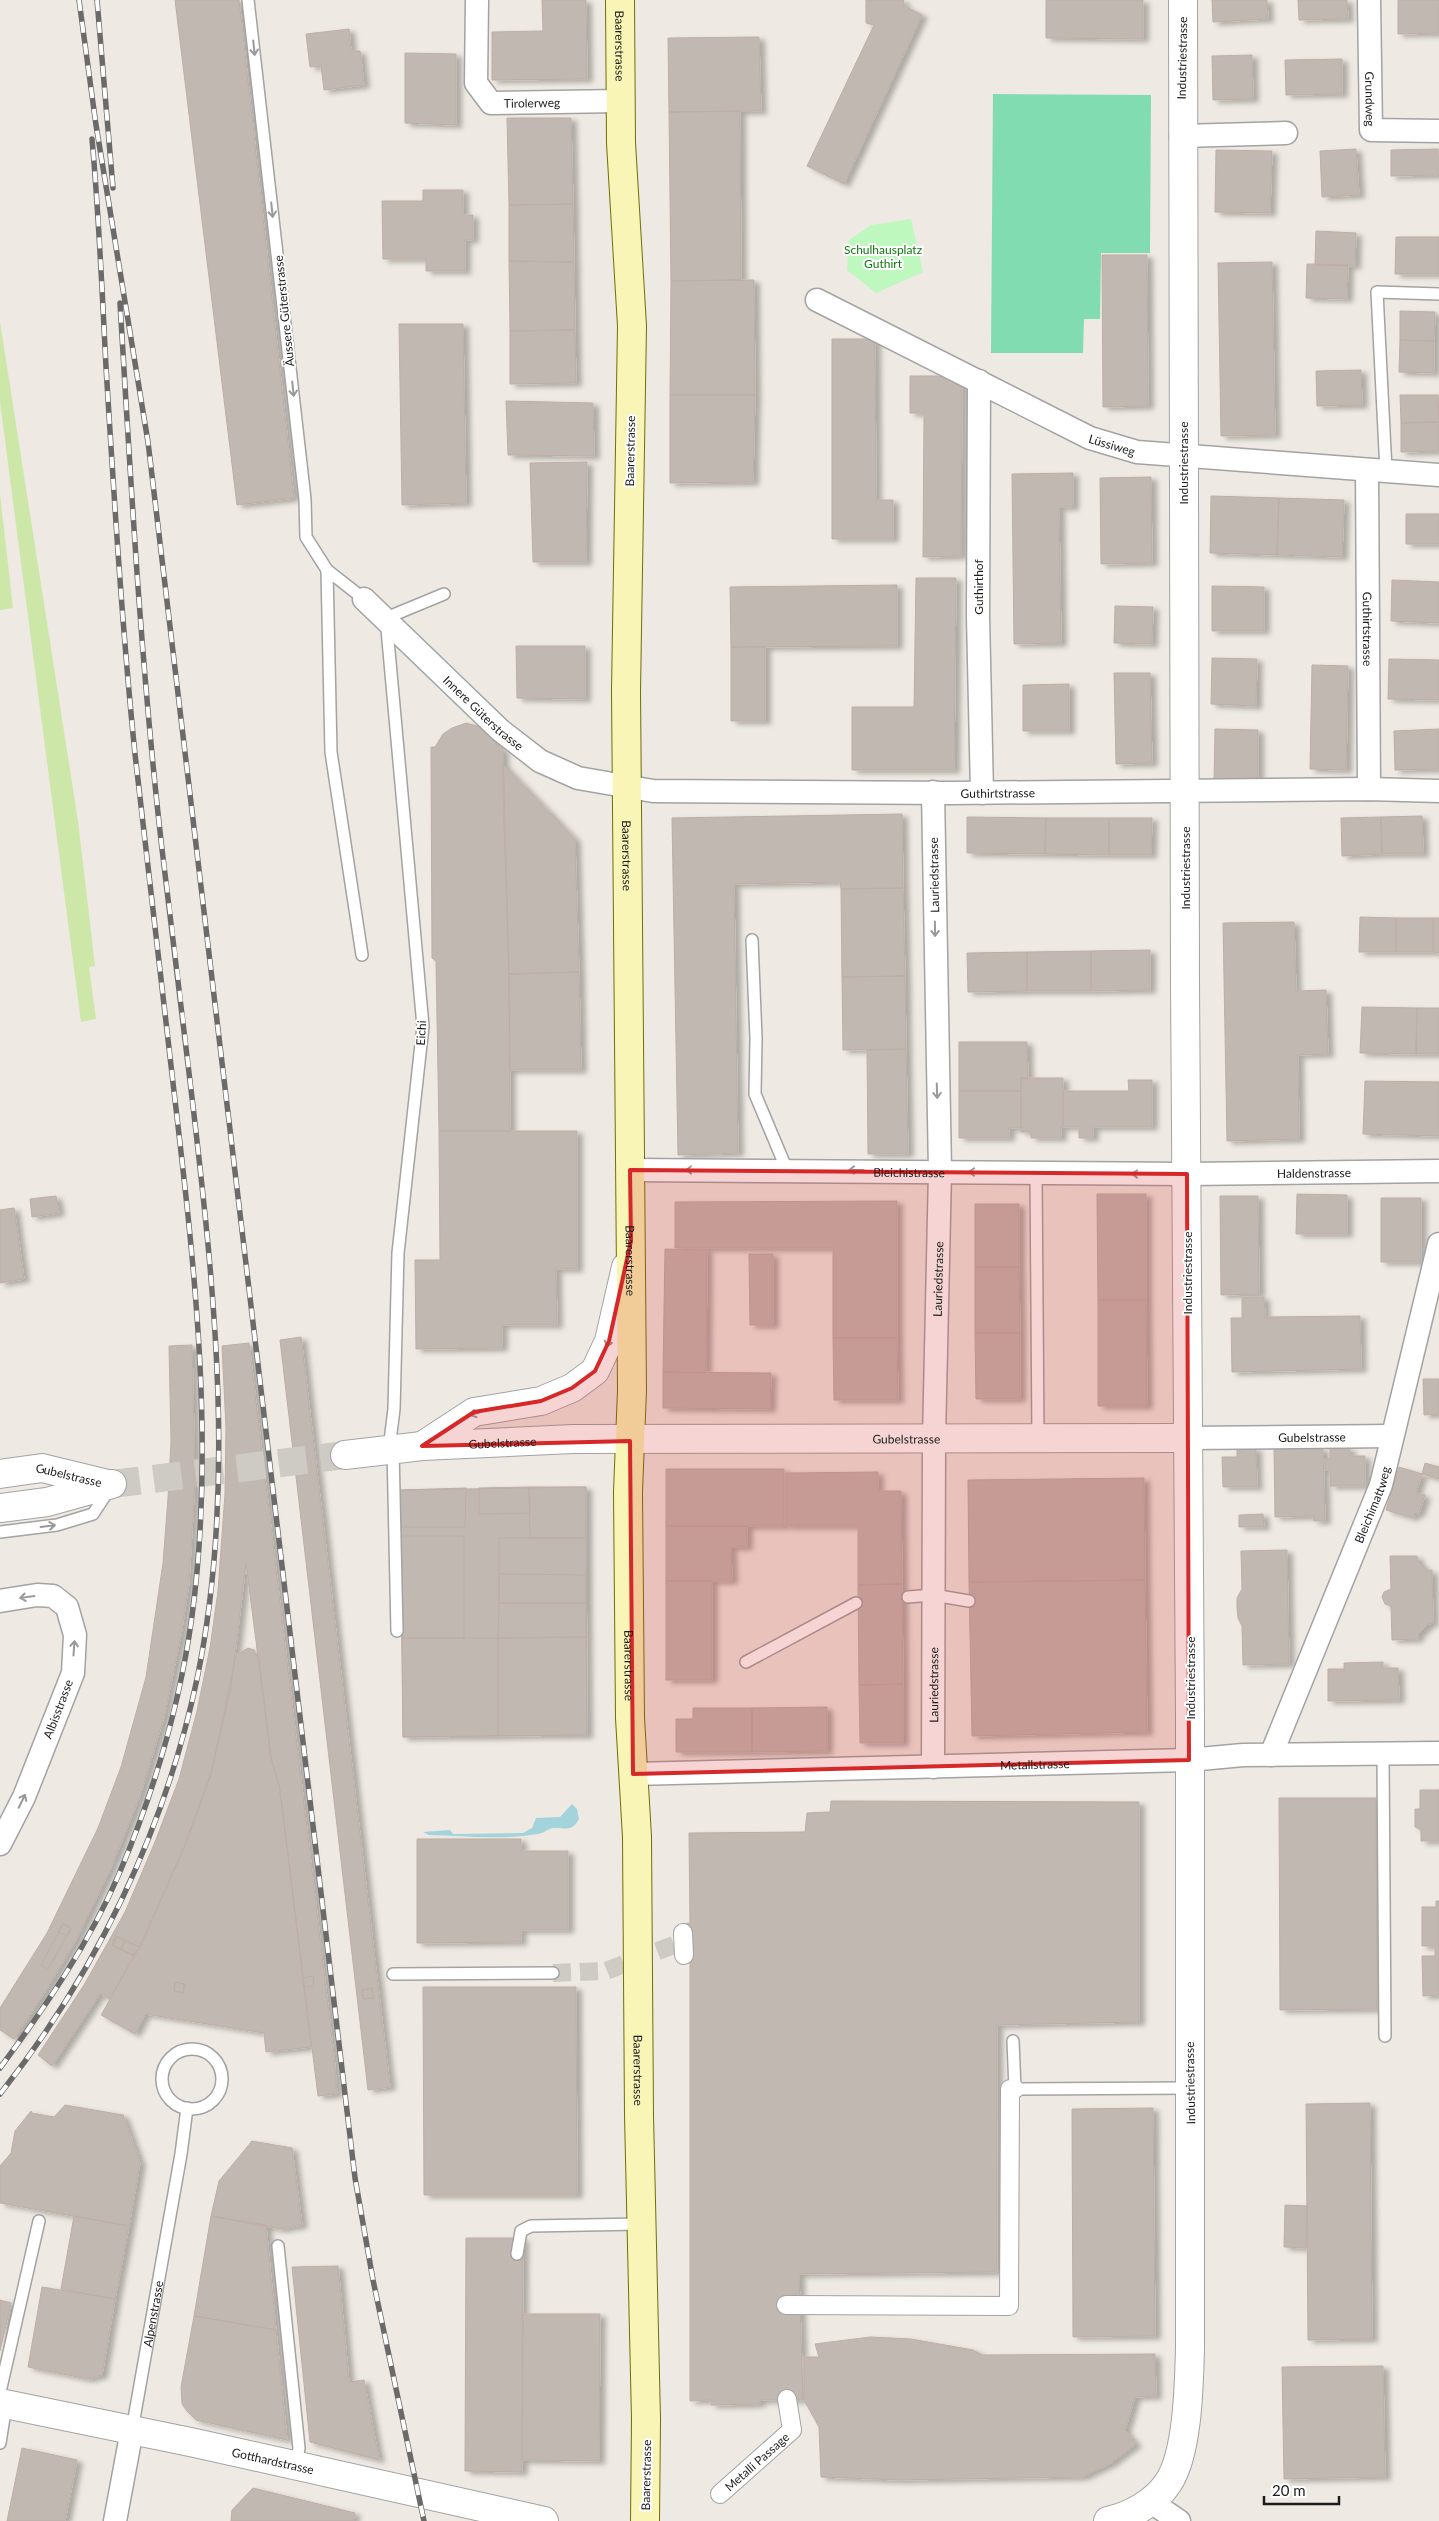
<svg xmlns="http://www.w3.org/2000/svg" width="1439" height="2521" viewBox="0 0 1439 2521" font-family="Lato,sans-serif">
<defs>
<filter id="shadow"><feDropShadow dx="5.5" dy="3" stdDeviation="2.5" flood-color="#0004"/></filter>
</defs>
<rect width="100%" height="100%" fill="#eee9e2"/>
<path fill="#cde7a8" d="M0,322L78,821L95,966L89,967L96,1019L81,1022L0,402Z
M0,494L13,608L0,610Z"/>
<path fill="#bff8bf" d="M911,219L923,272L876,293L847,270L849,240L871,225Z"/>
<path fill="#81dcb1" d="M993,94L1151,95L1150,253H1101L1100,319H1084L1083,353H991Z"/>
<path fill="#a3d3db" d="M572,1804L577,1809L579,1819C571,1833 566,1827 553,1828C548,1829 544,1833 538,1834C503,1840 464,1836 429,1835L423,1832L450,1830L453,1834L523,1833L532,1828L536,1818L560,1817Z"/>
<path fill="#c2b8b2" stroke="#bfaea5" filter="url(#shadow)" d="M175,0H239L294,498L237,505Z
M542,0H586L587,79L492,80V32L543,31Z
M866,0H904L903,5L922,15L844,184L807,166L874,25L866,23Z
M1046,0H1143V39L1046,38Z
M1212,0H1267L1268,19L1213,22Z
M1298,0H1347L1348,19L1299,20Z
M1398,0H1439V33L1398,34Z
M349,29L351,51H360L364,85L324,90L321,66L310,67L306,34Z
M759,37L761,111L669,112L668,38Z
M405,53L456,54V125L405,123Z
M1252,55L1253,99L1213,100L1212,56Z
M1342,59V94L1286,95L1285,60Z
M740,111L741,280L671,281L669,112Z
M507,118H571L573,204L509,205Z
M1356,149L1359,195L1322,197L1320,151Z
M1438,149V175L1391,176V150Z
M1216,150L1272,151L1270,213L1215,212Z
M423,190H463V215H473V240H465V271H426V259H383L382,201H423Z
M573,204L574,262L509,261V205Z
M1316,231L1356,233L1355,266L1315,265Z
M1396,237H1439V274H1395Z
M1102,255H1147L1148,406L1103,407Z
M509,261L574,262L575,330L510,331Z
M1272,262L1275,435L1221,436L1218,263Z
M1307,264L1348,265L1347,299L1306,298Z
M741,280H754L755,395H670L671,281Z
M1400,311L1435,312L1434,341L1400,340Z
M399,324H463L466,503L402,505Z
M575,330L576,383L510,384V331Z
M832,339H875L876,500H893V539H832Z
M1400,340L1434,341V373L1399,372Z
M1361,370L1362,405L1317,406L1316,371Z
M910,376H962L961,556L923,557L924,413H910Z
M670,395H755L753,482L670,483Z
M1400,395H1438L1439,422L1401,423Z
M506,401L593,403L594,456L508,455Z
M1439,422V451L1401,452V423Z
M587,462L586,562H533L530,463Z
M1073,473V507H1059L1061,643L1014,644L1012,474Z
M1151,477L1152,563L1101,564L1100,478Z
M1211,496L1279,498L1277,555L1210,553Z
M1279,498L1344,500L1342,557L1277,555Z
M1406,514H1439V544H1406Z
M916,578H956L954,770H852V707H914Z
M1392,580L1439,582V623L1391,621Z
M897,585V646L731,647L730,587Z
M1212,586L1264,587V631H1212Z
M1115,606L1153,607L1152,644L1114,643Z
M516,646H585V699L517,698Z
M731,647H765V721H731Z
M1212,658L1257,659L1256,706L1211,704Z
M1389,659L1439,660V700L1388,699Z
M1312,665L1348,666L1346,770L1310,769Z
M1114,673H1150L1152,763L1116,764Z
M1069,684V731H1023V685Z
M466,723L480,727L492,736L498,748H503L509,974L510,1131H439L436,961L432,958L431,747H435L443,734L452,728Z
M1215,729L1258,730V782H1214Z
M1439,729V769L1395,770L1394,731Z
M502,763L575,839L579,972L509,974Z
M902,814L903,888L841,889L840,882L734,884L738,1153L678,1155L672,818Z
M1422,816L1423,854H1382L1381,817Z
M967,817L1046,818L1045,854L967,853Z
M1381,817L1382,854L1342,856L1341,818Z
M1046,818H1109V855L1045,854Z
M1109,818H1152L1151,855H1109Z
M903,888L905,976L842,977L841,889Z
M1360,917L1396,918V952H1359Z
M1396,918H1433V952H1396Z
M1433,918H1439V953L1433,952Z
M1294,922L1296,991L1326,990L1328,1054L1298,1055L1299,1139L1227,1141L1223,923Z
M1150,950V990L1091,991V951Z
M1091,951V991H1027V952Z
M1027,952V991L968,992L967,953Z
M579,972L581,1070H510L509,974Z
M905,976L906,1049L843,1050L842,977Z
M1362,1007L1417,1008L1416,1054L1360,1053Z
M1417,1008H1439V1054H1416Z
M959,1042H1027L1028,1079L1021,1078V1091H959Z
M906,1049L908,1154H868L867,1050Z
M1021,1078H1063V1127H1061V1138H1031V1132H1021Z
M1128,1080H1152V1127H1093V1138H1079V1127H1063V1091H1129Z
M1365,1081L1439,1082V1136L1363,1134Z
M959,1091H1021V1128H1009V1138H959Z
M439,1131H577V1269H556L557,1325H502V1348L416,1349L415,1260H440Z
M1097,1194H1146V1300H1098Z
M1297,1194L1347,1195V1234H1296Z
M56,1196L59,1213L32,1217L30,1199Z
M1220,1196H1258L1259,1294L1221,1295Z
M1381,1198H1421V1262H1381Z
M897,1201V1338H833V1248H675V1202Z
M975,1204H1019V1267H975Z
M14,1208L24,1279L0,1283V1210Z
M665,1249L707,1250L706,1373L663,1372Z
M749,1254H773V1325H750Z
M975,1267H1019L1020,1333H975Z
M1242,1297H1264L1265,1317L1360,1316L1361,1369L1232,1372L1231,1318H1242Z
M1098,1300H1146L1147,1406H1098Z
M975,1333H1020V1399H976Z
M301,1337L390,2087L368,2090L280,1340Z
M833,1338H897L898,1400H834Z
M249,1343L334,2056L337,2094L318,2096L283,1814L279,1785L271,1758L246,1563L231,1687L211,1774L182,1852L141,1943L110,1999L100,1994L52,2066L38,2055L84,1985L125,1912L155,1842L179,1779L197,1711L210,1648L218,1591L225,1494L226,1428L222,1346Z
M192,1345L195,1480L189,1583L181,1635L164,1717L140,1796L110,1870L76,1940L45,1992L14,2039L0,2030V2008L47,1933L98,1828L121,1767L146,1677L163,1563L168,1498L171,1442L169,1346Z
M663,1372L771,1373L770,1409L663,1408Z
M1423,1379H1439V1414L1424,1415Z
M1256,1448L1257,1487H1223L1222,1457H1237V1449Z
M1323,1448L1325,1521H1314L1313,1516L1275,1517L1274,1449Z
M1330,1448H1350V1456H1365V1486H1330V1470H1325V1459L1330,1458Z
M1425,1463L1439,1467V1479L1422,1474Z
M1399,1467L1422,1474L1416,1493L1425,1495L1419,1514L1415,1513L1413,1518L1386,1510Z
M666,1469H784V1526H666Z
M878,1472V1491H901L902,1584L858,1585V1526H786V1473Z
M1144,1478L1145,1580L969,1582L968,1480Z
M529,1487L530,1513L479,1514V1488Z
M529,1487H586V1538H530Z
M586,1487L587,1735L403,1737L400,1490Z
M466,1488L465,1527H401L400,1490Z
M1263,1514L1264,1527H1239V1515Z
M666,1526H747V1547H731L732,1581H666Z
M401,1536H464V1638H402Z
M499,1538H586V1603H499Z
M1287,1550L1289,1664L1243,1665L1242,1626L1238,1618L1237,1608V1598L1242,1589L1241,1551Z
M1390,1556H1417L1418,1561L1428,1571L1432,1570L1433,1623L1429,1624L1418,1635V1639L1392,1640L1391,1606L1385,1604L1382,1597L1384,1592L1391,1589Z
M499,1574L586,1575V1603H499Z
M1145,1580L1147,1732L972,1736L969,1582Z
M666,1581H712V1680H666Z
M902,1584L903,1684L859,1685L858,1585Z
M499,1603H586V1637L498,1638Z
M586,1637L587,1735L498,1736V1638Z
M402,1638H498V1736L403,1737Z
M248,1648L254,1650L259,1659L271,1758L279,1785L283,1814L311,2047L266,2052L264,2033L145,2014L135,2034L101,2015L142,1943L185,1846L211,1774L236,1655Z
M1383,1662V1668H1398L1399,1700L1328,1701V1669H1344V1663Z
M903,1684V1743H860L859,1685Z
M827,1707V1751L752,1752V1708Z
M693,1708H752V1752H676V1719H693Z
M1420,1790H1439V1841H1421V1830L1415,1827V1809H1420Z
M1279,1798H1376L1377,2009L1280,2010Z
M831,1801L1139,1802V2022L997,2025V2272L799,2274L803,2400H761L759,2404L711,2405V2400L690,2401V1953L682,1954V1924L690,1923L689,1833L805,1832L807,1813L830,1812Z
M417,1839H521V1851H568V1930H521V1942L417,1943Z
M1436,1901H1439V1995L1423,1996L1422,1956H1435V1946H1422V1907H1436Z
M63,1924L71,1928L48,1969L41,1965Z
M63,1924L71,1928L67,1936L58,1932Z
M116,1936L125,1940L120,1949L112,1945Z
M117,1937L125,1941L121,1950L113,1945Z
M125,1940L139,1947L134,1955L120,1949Z
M125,1941L139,1947L134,1956L121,1950Z
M313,1976L314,1986L304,1987L303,1978Z
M175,1982L184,1984L183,1993L174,1991Z
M175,1982L185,1984L183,1993L174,1991Z
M423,1987H576L577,2195H424Z
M372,1988L373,1998L363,1999L362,1990Z
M372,1988L373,1998L364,1999L362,1990Z
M1370,2103L1372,2339L1308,2340L1306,2104Z
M65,2105L123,2115L140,2163L129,2226L0,2203V2166L11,2153L15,2131L31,2111L32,2113L54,2117Z
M1153,2108L1155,2336L1073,2337L1072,2109Z
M252,2141L292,2148L302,2225L281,2229L211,2216L219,2181Z
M1285,2205L1307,2206L1306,2248L1284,2247Z
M74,2216L129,2226L115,2299L61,2289Z
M211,2216L266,2225L276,2330L194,2316Z
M466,2238H523L522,2472L465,2471Z
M338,2266L349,2382L364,2380L379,2460L310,2442L292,2267Z
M42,2287L115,2299L102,2375L88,2379L28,2367Z
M0,2300L11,2303L0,2351Z
M523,2314H600L599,2461L522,2460Z
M194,2316L276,2330L287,2440L196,2420L187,2411L182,2404L181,2387Z
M870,2337L911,2339L973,2350L982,2355L1155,2354L1156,2396L1135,2397L1125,2430L1136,2444L1111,2463L1082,2477L899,2480L821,2477L819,2427L804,2400V2357H819L815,2344Z
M1383,2366L1385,2477L1284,2479L1282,2367Z
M22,2448L77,2460L65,2521H7Z
M253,2488L355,2513L353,2521H231L232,2510Z"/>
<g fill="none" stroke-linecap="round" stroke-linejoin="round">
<path stroke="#cecac4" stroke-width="18" stroke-dasharray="18 9" stroke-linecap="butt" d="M553,1973L606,1971L684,1941"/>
<path stroke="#cecac4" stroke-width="28" stroke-dasharray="28 14" stroke-linecap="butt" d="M112,1484L345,1455"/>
<g stroke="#a3a3a3" stroke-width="14">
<g id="service">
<path d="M248,0L305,499L306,537L327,570L364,599"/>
<path d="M1386,471L1377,292L1439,294"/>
<path d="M327,570L331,752L362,955"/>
<path d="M752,940L756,1038L755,1094L787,1170"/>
<path d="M1036,1173L1038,1438"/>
<path d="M389,1449L394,1409L398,1253L423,1026L386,618L444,594"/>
<path d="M393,1449L397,1631"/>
<path d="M0,1532L57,1525L93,1514L110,1488"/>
<path d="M908,1597L933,1595L969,1601"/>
<path d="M746,1662L856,1603"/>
<path d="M1383,1754L1385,2036"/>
<path d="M393,1974L553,1973"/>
<path d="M1013,2041L1015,2089L1191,2088"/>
<circle cx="192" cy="2079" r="30"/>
<path d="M278,2246L299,2448L296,2465"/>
<path d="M517,2254L521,2231L531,2226L641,2224"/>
<path d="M0,2392L39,2221"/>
<path id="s1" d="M132,2430L181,2154L187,2108"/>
<path d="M0,2443L6,2405"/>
</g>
</g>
<g stroke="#a3a3a3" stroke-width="20">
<g id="pedestrian">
<path d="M683,1933L684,1955"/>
<path d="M786,2305L1009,2306L1010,2089H1015"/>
<path id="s2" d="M720,2494L792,2430L787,2399"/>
</g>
</g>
<g stroke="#a3a3a3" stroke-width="25">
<g id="minor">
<path id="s3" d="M477,0L476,83L491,103L620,101"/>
<path id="s4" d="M1369,0L1371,130L1439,131"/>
<path d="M1181,136L1286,133"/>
<path id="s5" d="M817,300L1090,438L1137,452L1439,475"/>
<path d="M979,381L978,617L982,793"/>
<path id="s6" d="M1367,470L1369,789"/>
<path id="s7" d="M364,599L500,730L540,761L578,778L653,791L952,793L1369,789L1439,791"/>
<path id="s8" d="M630,1170L1187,1174L1439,1171"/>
<path id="s9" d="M1188,1438L1392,1436"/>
<path d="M0,1601L37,1595L53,1596L67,1607L75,1635L73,1673L24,1797L0,1844"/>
<path id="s10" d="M1271,1755L1381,1485L1439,1244"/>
<path id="s11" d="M933,1767L934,1439L940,1171L933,792"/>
<path id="s12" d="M633,1774L1189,1760L1243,1755L1439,1753"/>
<path d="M1151,2502L1179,2521"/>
<path d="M115,2521L132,2430"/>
</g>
</g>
<g stroke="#a3a3a3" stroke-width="30">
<g id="tertiary">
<path d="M422,1446L474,1412L541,1401L572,1388L595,1371L609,1341L626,1267"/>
<path id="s13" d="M345,1455L422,1446L573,1439L1188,1438"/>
<path id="s14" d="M0,1474L42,1468L108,1484"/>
<path d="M0,1508L47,1502L112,1484"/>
<path id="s15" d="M0,2403L195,2443L544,2521"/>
<path d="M1108,2521C1130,2516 1155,2503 1168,2483C1188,2454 1189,2384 1190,2348V1719L1185,982L1183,0"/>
</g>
</g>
<g stroke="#6e7007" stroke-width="30">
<g id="secondary">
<path id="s16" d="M620,0L621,143L632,326L626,691L632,1390L628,1492L630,1718L637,1837L639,2115L646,2419L645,2521"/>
</g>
</g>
<use href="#service" stroke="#fff" stroke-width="11"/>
<use href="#pedestrian" stroke="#fff" stroke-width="18"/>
<use href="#minor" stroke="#fff" stroke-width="22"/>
<use href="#tertiary" stroke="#fff" stroke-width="28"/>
<use href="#secondary" stroke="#f8f5b6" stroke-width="28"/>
<g stroke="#6a6a6a" stroke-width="5.5">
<path id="rail" d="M79,0L96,125L148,442L355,2178L373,2280L424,2521
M97,0L113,188
M0,2068C45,2007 89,1944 119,1874C154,1792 180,1704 192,1616C215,1445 195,1271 175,1100C162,985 148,870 135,754C122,626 114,496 106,367C102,291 99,215 92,139
M0,2094C96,1973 165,1830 197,1679C236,1491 215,1295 193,1106C183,1020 173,934 162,849C141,667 131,485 120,303"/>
</g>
<use href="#rail" stroke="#fff" stroke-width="4" stroke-dasharray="11" stroke-linecap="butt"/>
</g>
<defs><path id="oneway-shaft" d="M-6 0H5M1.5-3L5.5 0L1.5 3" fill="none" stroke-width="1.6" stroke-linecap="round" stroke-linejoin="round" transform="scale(1.25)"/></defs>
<g stroke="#999">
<use href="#oneway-shaft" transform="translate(254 48) rotate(84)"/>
<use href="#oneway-shaft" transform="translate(272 210) rotate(84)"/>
<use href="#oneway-shaft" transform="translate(293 389) rotate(84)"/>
<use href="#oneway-shaft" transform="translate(935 929) rotate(89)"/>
<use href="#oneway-shaft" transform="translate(937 1091) rotate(88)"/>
<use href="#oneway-shaft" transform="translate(693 1170) rotate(-180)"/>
<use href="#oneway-shaft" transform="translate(856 1170) rotate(-180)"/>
<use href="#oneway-shaft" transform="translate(976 1172) rotate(-179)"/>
<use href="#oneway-shaft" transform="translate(1139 1174) rotate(-180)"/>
<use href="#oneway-shaft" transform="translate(609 1340) rotate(108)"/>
<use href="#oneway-shaft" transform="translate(477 1413) rotate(162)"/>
<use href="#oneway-shaft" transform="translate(48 1526) rotate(-7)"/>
<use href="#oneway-shaft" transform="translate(27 1597) rotate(172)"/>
<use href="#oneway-shaft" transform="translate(74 1648) rotate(-86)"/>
<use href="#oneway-shaft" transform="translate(22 1801) rotate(-64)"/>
</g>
<path fill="#d62828" fill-opacity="0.2" stroke="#d62828" stroke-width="4" stroke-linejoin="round" d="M630,1170L1187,1174L1189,1760L633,1774L630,1441L422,1446L474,1412L541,1401L572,1388L595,1371L609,1341L631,1241Z"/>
<g text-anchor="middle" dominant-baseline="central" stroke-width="4" stroke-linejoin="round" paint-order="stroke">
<g font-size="12" fill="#1c1c1c" stroke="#fff">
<text stroke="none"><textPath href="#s16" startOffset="46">Baarerstrasse</textPath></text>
<text transform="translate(1182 58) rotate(-89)">Industriestrasse</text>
<text stroke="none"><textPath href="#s4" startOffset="99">Grundweg</textPath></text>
<text stroke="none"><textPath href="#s3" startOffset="149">Tirolerweg</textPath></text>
<text transform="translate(284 311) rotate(-96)">Äussere Güterstrasse</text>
<text stroke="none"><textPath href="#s5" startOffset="329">Lüssiweg</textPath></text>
<text transform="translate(630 451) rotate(-89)">Baarerstrasse</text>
<text transform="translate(1183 463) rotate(-90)">Industriestrasse</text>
<text transform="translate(978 587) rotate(-90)">Guthirthof</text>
<text stroke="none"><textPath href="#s6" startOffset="159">Guthirtstrasse</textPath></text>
<text stroke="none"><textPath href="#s7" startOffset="165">Innere Güterstrasse</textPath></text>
<text stroke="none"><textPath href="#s7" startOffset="702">Guthirtstrasse</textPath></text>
<text stroke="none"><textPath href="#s16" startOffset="856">Baarerstrasse</textPath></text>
<text transform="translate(1185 868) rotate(-90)">Industriestrasse</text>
<text transform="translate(934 875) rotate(-91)">Lauriedstrasse</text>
<text transform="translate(421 1033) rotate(-87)">Eichi</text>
<text stroke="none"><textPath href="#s8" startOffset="279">Bleichistrasse</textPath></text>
<text stroke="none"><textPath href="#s8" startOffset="684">Haldenstrasse</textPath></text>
<text stroke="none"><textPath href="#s16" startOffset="1261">Baarerstrasse</textPath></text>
<text transform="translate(1187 1273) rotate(-90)">Industriestrasse</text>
<text stroke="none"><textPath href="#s11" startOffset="488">Lauriedstrasse</textPath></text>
<text stroke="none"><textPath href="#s9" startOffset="124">Gubelstrasse</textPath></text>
<text stroke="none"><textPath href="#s13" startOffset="562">Gubelstrasse</textPath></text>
<text stroke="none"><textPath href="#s13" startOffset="158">Gubelstrasse</textPath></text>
<text stroke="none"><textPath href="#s14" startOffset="70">Gubelstrasse</textPath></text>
<text stroke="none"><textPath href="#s10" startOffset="270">Bleichimattweg</textPath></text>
<text stroke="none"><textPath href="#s16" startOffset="1666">Baarerstrasse</textPath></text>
<text transform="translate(1190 1678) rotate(-90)">Industriestrasse</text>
<text stroke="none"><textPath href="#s11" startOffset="82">Lauriedstrasse</textPath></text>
<text transform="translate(58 1709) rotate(-69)">Albisstrasse</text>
<text stroke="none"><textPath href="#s12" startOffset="402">Metallstrasse</textPath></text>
<text stroke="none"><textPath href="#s16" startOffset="2071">Baarerstrasse</textPath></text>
<text transform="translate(1190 2083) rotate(-91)">Industriestrasse</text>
<text stroke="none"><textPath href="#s1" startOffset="118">Alpenstrasse</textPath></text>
<text stroke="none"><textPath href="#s15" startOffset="279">Gotthardstrasse</textPath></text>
<text stroke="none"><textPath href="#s2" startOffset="49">Metalli Passage</textPath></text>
<text transform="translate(646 2475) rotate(-89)">Baarerstrasse</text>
</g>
<g font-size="12" fill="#0e770d" stroke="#fff">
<text x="883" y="249">Schulhausplatz<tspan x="883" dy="14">Guthirt</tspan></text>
</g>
</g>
<path d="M1264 2496v8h75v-8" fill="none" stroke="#1c1c1c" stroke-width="2.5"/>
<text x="1272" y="2496" font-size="15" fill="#1c1c1c" stroke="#ffffff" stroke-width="4" paint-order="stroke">20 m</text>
</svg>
